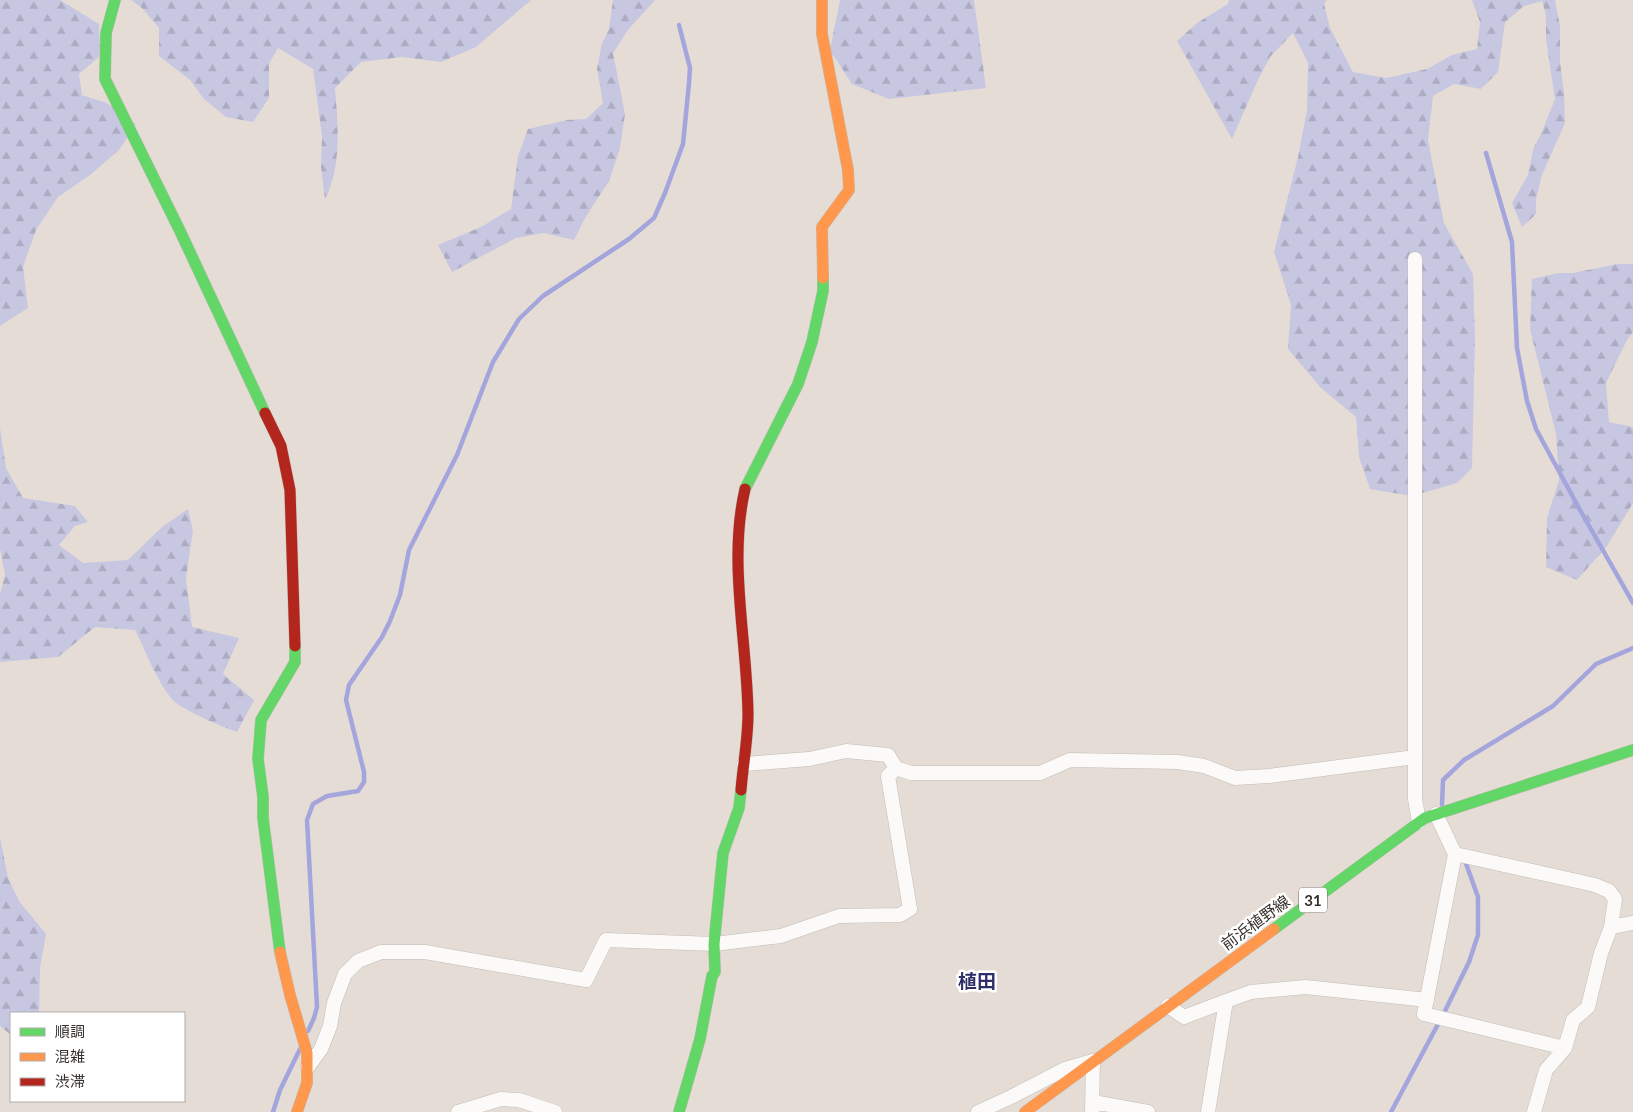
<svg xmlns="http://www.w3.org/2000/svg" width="1633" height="1112" viewBox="0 0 1633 1112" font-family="Lato,'Noto Sans JP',sans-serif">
<defs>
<pattern id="forest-firs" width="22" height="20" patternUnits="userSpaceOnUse" patternTransform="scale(1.25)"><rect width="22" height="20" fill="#c7c7e2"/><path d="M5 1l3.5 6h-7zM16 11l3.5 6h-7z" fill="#acabc2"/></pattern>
</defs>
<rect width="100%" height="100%" fill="#e5ddd5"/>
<path fill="url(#forest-firs)" d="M0,0H60L99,24L100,56L79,74L82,95L107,103L136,124L120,149L90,175L58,197L36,230L23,267L28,308L0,326Z
M131,0H531L476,47L441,62L402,57L361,62L335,88C338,125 342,165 325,200L321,167L322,136L313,69L278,48L269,64V98L253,122L226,117L204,99L190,80L159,56V28L142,8Z
M613,0H655L628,30L613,53L625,114L620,148L609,181L585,218L574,240L544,233L516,238L452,272L438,245L481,227L511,209L518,156L528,129L567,120L586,119L603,103L597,69L602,43L609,29Z
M840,0H974L986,88L889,99L852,84L830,50Z
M1229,0H1327L1324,4L1330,28L1353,72L1386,78L1427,69L1452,55L1477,49L1480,22L1472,0H1555L1560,26V62L1564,93L1565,123L1542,175L1536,199V214L1522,227L1512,203L1528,175L1533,150L1543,129L1555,99L1546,40V15L1542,1L1524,6L1505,22L1498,72L1481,89L1454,84L1433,96L1428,140L1444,223L1473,274L1475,338L1472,468L1457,483L1412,496L1370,489L1359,457L1356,417L1321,388L1288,349L1291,305L1274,252L1298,157L1307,110L1308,63L1293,33L1270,57L1257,82L1232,139L1177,41L1197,23L1228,4Z
M1617,264H1633V332L1627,340L1606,383L1609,422L1633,427V503L1607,546L1577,580L1546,567L1547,518L1559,480L1556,434L1530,329L1532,279L1559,273H1573Z
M0,428L6,468L23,498L75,506L88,522L75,526L59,545L83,563L128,560L162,527L188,509L193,531L186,578L192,627L239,638L223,674L254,700L237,732C223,727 179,709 171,698C156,680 146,651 135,630L95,627L58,657L0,662V594L5,575L0,549Z
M0,837L8,878L19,901L46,934L40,968L39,1013H11V1035L0,1026Z"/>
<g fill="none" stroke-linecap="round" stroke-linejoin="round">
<path stroke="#a4a5dc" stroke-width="4.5" d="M1486,153L1512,242L1517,348L1527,401L1536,429L1580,510L1633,603
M1442,805L1443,780L1464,760L1553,706L1596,664L1633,648
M308,1031L314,1018L317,1007L307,820L313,804L327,796L358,791L364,782V772L346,700L349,685L382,637L390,621L400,595L409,550L457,455L493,362L519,319L543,296L629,239L654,218L665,193L683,144L689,83L690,68L679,25
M273,1112L280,1090L300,1049
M1391,1112L1444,1013L1469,962L1478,935V897L1464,858"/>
<g stroke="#c2bcb5" stroke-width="15">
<path id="street" d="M1415,259V799L1419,822
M744,764L809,759L846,751L888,755L896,768L911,773H1040L1070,760L1178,762L1204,766L1235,778L1269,776L1415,757
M1436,814L1455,854L1595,885L1609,891L1615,899L1611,927L1633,923
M1455,854L1424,1014L1565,1048
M1226,1001L1251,992L1306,987L1427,1000
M1168,1006L1184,1017L1226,1001L1208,1112
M308,1067L321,1049L330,1026L334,1003L345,974L358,961L381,952H425L586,980L606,940L714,944L781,936L839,916L900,915L910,909L888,776L896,768
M1093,1102L1148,1112
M458,1112L501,1099L519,1100L555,1112
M978,1112L1011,1097L1065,1069L1093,1061L1092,1112
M1534,1112L1546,1070L1565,1048L1573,1020L1588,1007L1601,953L1611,927"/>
</g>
<g stroke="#c2bcb5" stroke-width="12">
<path id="fast" d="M115,0L106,33L105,79L180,231L265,413
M745,489L798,384L812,342L823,291V278
M1274,929L1425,818L1633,750
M280,952L263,818V797L258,759L261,720L295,662V646
M679,1112L700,1039L712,976L715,972L714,944L723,853L739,808L741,790"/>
</g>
<g stroke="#c2bcb5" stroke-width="12">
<path id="slow" d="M822,0V34L848,170L849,190L822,227L823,278
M280,952L290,995L307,1053V1083L297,1112
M1025,1112L1274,929"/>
</g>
<g stroke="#c2bcb5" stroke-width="12">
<path id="jam" d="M265,413L281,446L290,490L295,646
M741,790C743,765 748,739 748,714C747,639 728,562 745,489"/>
</g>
<use href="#street" stroke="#fbfaf9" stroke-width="14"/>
<use href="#fast" stroke="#63d668" stroke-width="11"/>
<use href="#slow" stroke="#ff974d" stroke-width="11"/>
<use href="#jam" stroke="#b3261e" stroke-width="11"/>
</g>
<g text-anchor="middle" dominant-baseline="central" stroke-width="5" stroke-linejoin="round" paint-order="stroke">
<rect fill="#fff" stroke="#736f6b" stroke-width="1" x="1299" y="887.5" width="28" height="25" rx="4"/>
<g font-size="15" font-weight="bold" fill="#37312c">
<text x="1313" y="900">31</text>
</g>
<g font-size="16" fill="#37312c" stroke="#fff">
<text transform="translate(1255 922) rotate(-36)">前浜植野線</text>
</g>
<g font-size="19" font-weight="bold" fill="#2e2e68" stroke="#fff">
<text x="977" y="980">植田</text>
</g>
</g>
<rect x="10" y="1012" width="175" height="90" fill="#ffffff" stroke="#afadab"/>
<rect x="20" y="1028" width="25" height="8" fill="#63d668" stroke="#afadab"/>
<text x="55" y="1037" font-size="15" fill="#37312c">順調</text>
<rect x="20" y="1053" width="25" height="8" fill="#ff974d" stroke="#afadab"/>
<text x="55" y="1062" font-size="15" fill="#37312c">混雑</text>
<rect x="20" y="1078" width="25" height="8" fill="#b3261e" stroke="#afadab"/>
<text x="55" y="1087" font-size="15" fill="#37312c">渋滞</text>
</svg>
